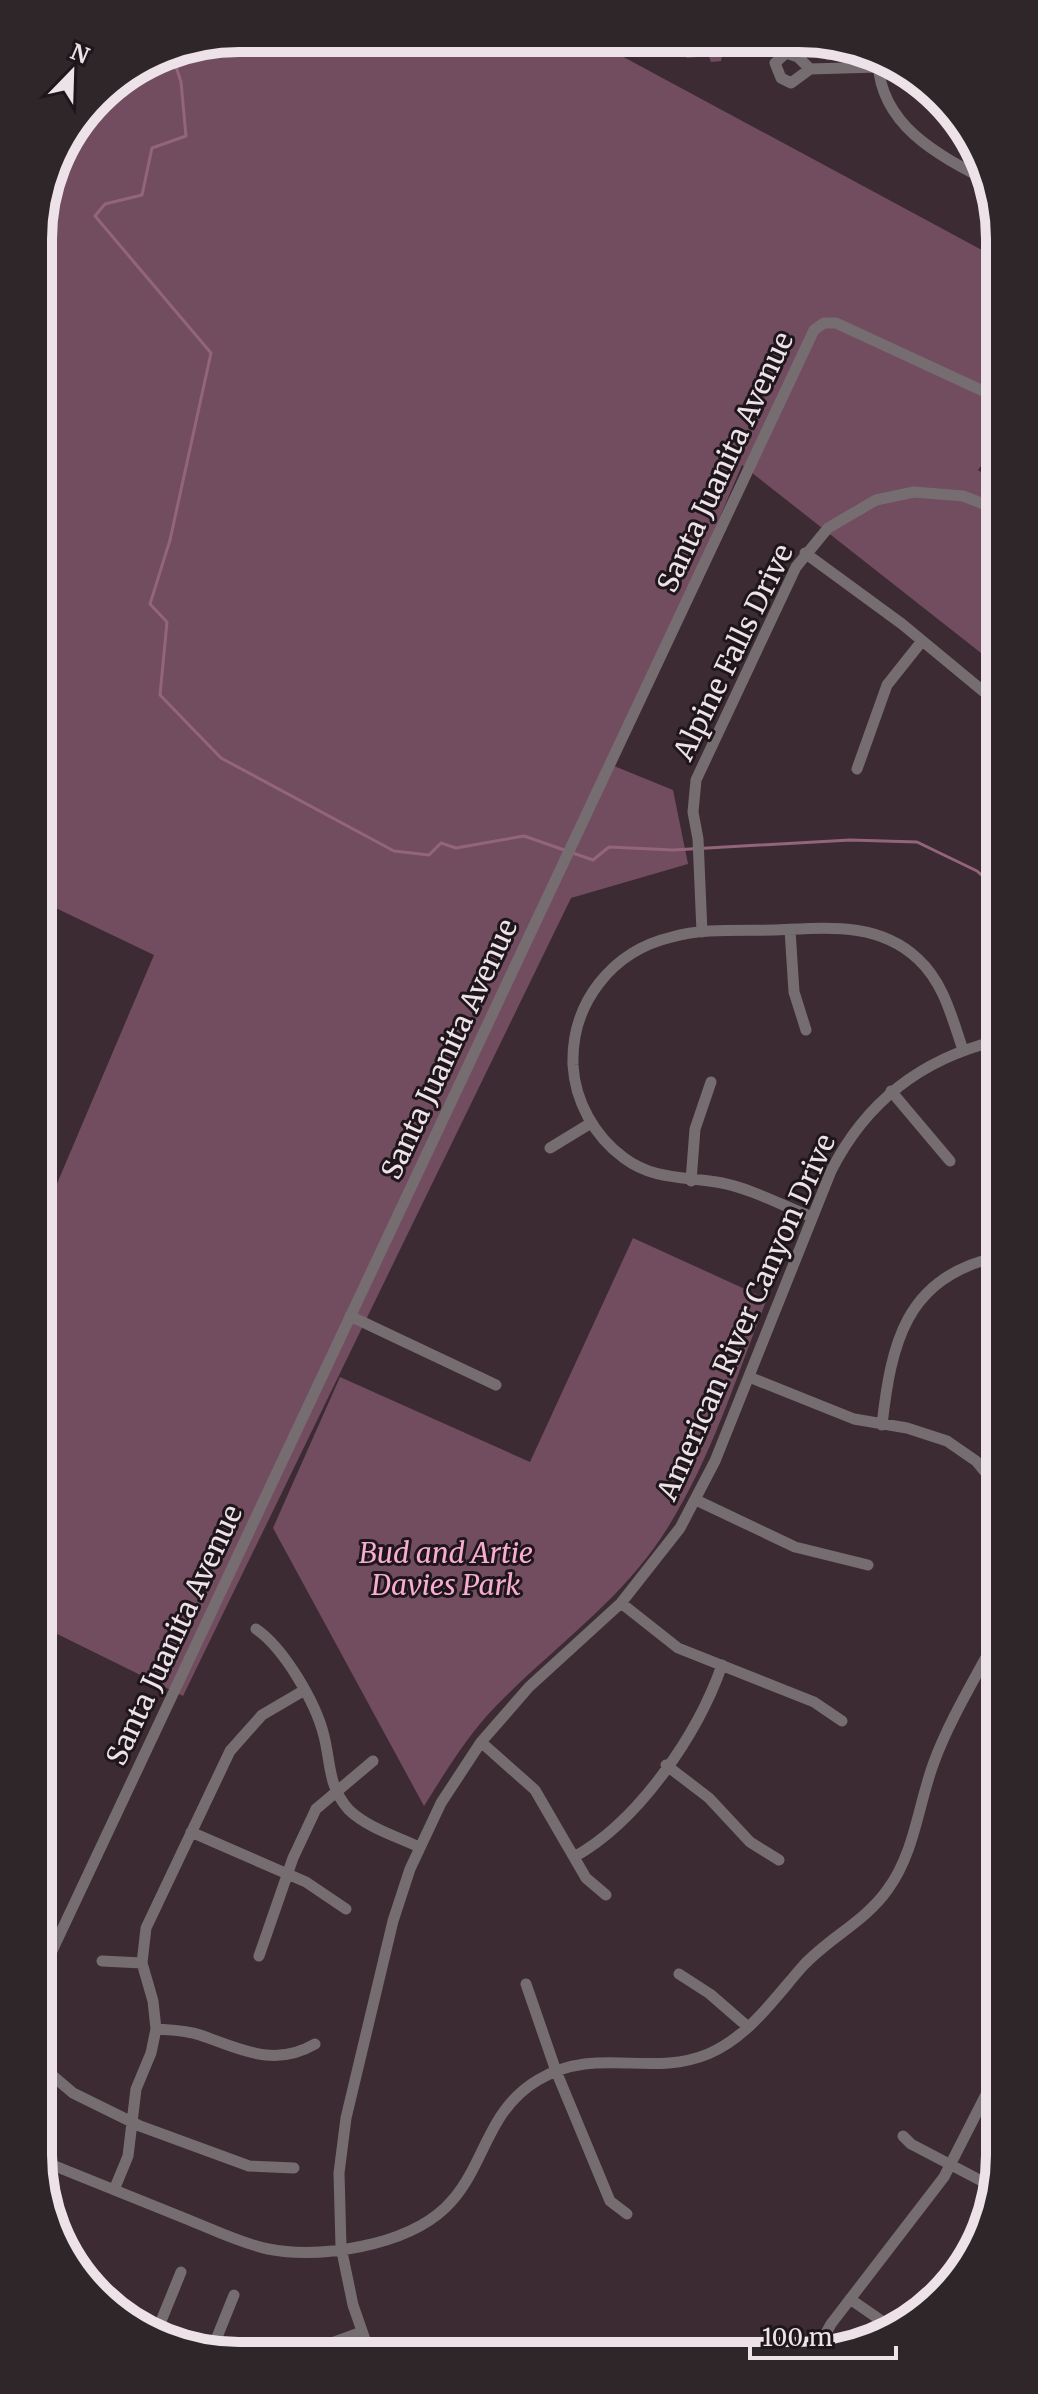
<svg xmlns="http://www.w3.org/2000/svg" width="1038" height="2394" viewBox="0 0 1038 2394" font-family="Merriweather,serif">
<rect width="100%" height="100%" fill="#3c2b33"/>
<path fill="#724d5f" d="M239,38L592,40L993,256L994,448L978,470L994,481L995,664L742,465L614,766L673,790L688,864L571,898L183,1696L43,1627L42,1219L154,955L41,901L38,225L59,150L106,88L162,53Z
M690,44L695,51L703,45L712,52L723,49L721,61L711,62L709,56L686,58L690,53L685,46Z
M852,49L867,56L853,61L826,60L827,50L847,52Z
M633,1238L767,1299C734,1382 707,1474 654,1548C610,1609 547,1653 495,1707C467,1736 446,1771 424,1806L273,1528L340,1377L530,1462Z"/>
<g fill="none" stroke-linecap="round" stroke-linejoin="round">
<path stroke="#93657b" stroke-width="3" d="M171,51L181,82L186,136L152,148L142,195L105,204L95,216L211,353L170,540L150,604L167,622L160,695L221,758L394,851L429,855L441,843L456,848L524,836L593,860L609,847L673,850L850,840L917,842L977,871L995,887"/>
<path stroke="#766d71" stroke-width="11" d="M878,62C881,127 940,156 990,182
M810,69L791,83L781,78L775,63L786,53L798,57L810,69L878,67
M805,553L902,624L995,701
M857,769L887,685L922,641
M790,930L794,992L806,1030
M702,932L698,839L693,812L696,780L796,567L828,528L876,500L914,492L963,496L994,508
M891,1091L950,1161
M550,1148L591,1123
M691,1181L695,1129L711,1082
M812,1217C783,1206 752,1189 722,1183C686,1176 655,1181 624,1158C594,1136 575,1101 573,1065C571,1003 612,951 672,937C704,928 741,931 774,930C825,928 878,921 918,959C944,983 952,1018 963,1050
M350,1316L496,1385
M749,1377L854,1419L907,1428L947,1441L976,1461L997,1486
M882,1425C891,1345 905,1277 997,1257
M696,1500L795,1547L868,1565
M621,1603L678,1648L814,1702L842,1721
M256,1629C284,1648 316,1703 324,1736C331,1764 328,1787 349,1810C368,1828 396,1836 419,1847
M481,1742L535,1790L586,1878L606,1895
M666,1765L709,1798L750,1842L779,1860
M191,1832L306,1882L346,1909
M574,1857C639,1821 698,1734 722,1665
M259,1956L293,1858L316,1809L373,1761
M102,1961L142,1963
M44,1968L814,330L824,323H836L994,396
M679,1974L710,1994L748,2027
M526,1984L556,2071L610,2201L627,2214
M156,2029C170,2030 186,2030 200,2035C241,2049 274,2068 315,2044
M53,2076L73,2093L140,2126L249,2166L294,2168
M903,2136L911,2144L995,2188
M45,2162C93,2181 141,2201 189,2220C214,2230 240,2243 268,2249C320,2259 405,2246 445,2208C486,2169 484,2112 538,2080C596,2045 650,2078 708,2054C748,2037 774,1999 802,1967C828,1938 865,1922 888,1889C915,1852 918,1805 934,1762C950,1719 976,1677 998,1635
M114,2190L128,2156L136,2089L151,2053L156,2029L153,2001L142,1963L146,1928L230,1751L262,1715L303,1691
M850,2299L889,2326
M157,2331L181,2272
M817,2349L831,2324L944,2177L999,2069
M369,2351L353,2305L341,2247L339,2173L346,2118L393,1921L410,1869L441,1803L481,1742L529,1687L621,1603L680,1528L715,1461L831,1171C866,1102 921,1059 996,1041
M211,2352L234,2295
M307,2352L362,2332"/>
</g>
<g text-anchor="middle" dominant-baseline="central" stroke-width="6" stroke-linejoin="round" paint-order="stroke">
<g font-size="28" fill="#ede2e7" stroke="#1e161a">
<text transform="translate(725 462) rotate(-65)">Santa Juanita Avenue</text>
<text transform="translate(733 652) rotate(-64)">Alpine Falls Drive</text>
<text transform="translate(449 1049) rotate(-65)">Santa Juanita Avenue</text>
<text transform="translate(746 1317) rotate(-66)">American River Canyon Drive</text>
<text transform="translate(174 1635) rotate(-65)">Santa Juanita Avenue</text>
</g>
<g font-size="28" font-style="italic" fill="#f7add1" stroke="#1e161a">
<text x="446" y="1553">Bud and Artie<tspan x="446" dy="32">Davies Park</tspan></text>
</g>
</g>
<path d="M0 0H1038V2394H0ZM239 52H799A187 187 0 0 1 986 239V2155A187 187 0 0 1 799 2342H239A187 187 0 0 1 52 2155V239A187 187 0 0 1 239 52Z" fill="#2f262a" fill-rule="evenodd"/>
<path fill="none" stroke="#ede2e7" stroke-width="10" d="M239 52H799A187 187 0 0 1 986 239V2155A187 187 0 0 1 799 2342H239A187 187 0 0 1 52 2155V239A187 187 0 0 1 239 52Z"/>
<g transform="translate(72 72) rotate(23)" stroke="#1e161a" stroke-width="6" paint-order="stroke">
<path d="M0-6L14 30L0 20L-14 30Z" fill="#ede2e7"/>
<text y="-12" font-size="22" font-weight="bold" text-anchor="middle" fill="#ede2e7">N</text>
</g>
<path d="M750 2346v12h146v-12" fill="none" stroke="#ede2e7" stroke-width="4"/>
<text x="762" y="2346" font-size="24" fill="#ede2e7" stroke="#1e161a" stroke-width="6" paint-order="stroke">100 m</text>
</svg>
